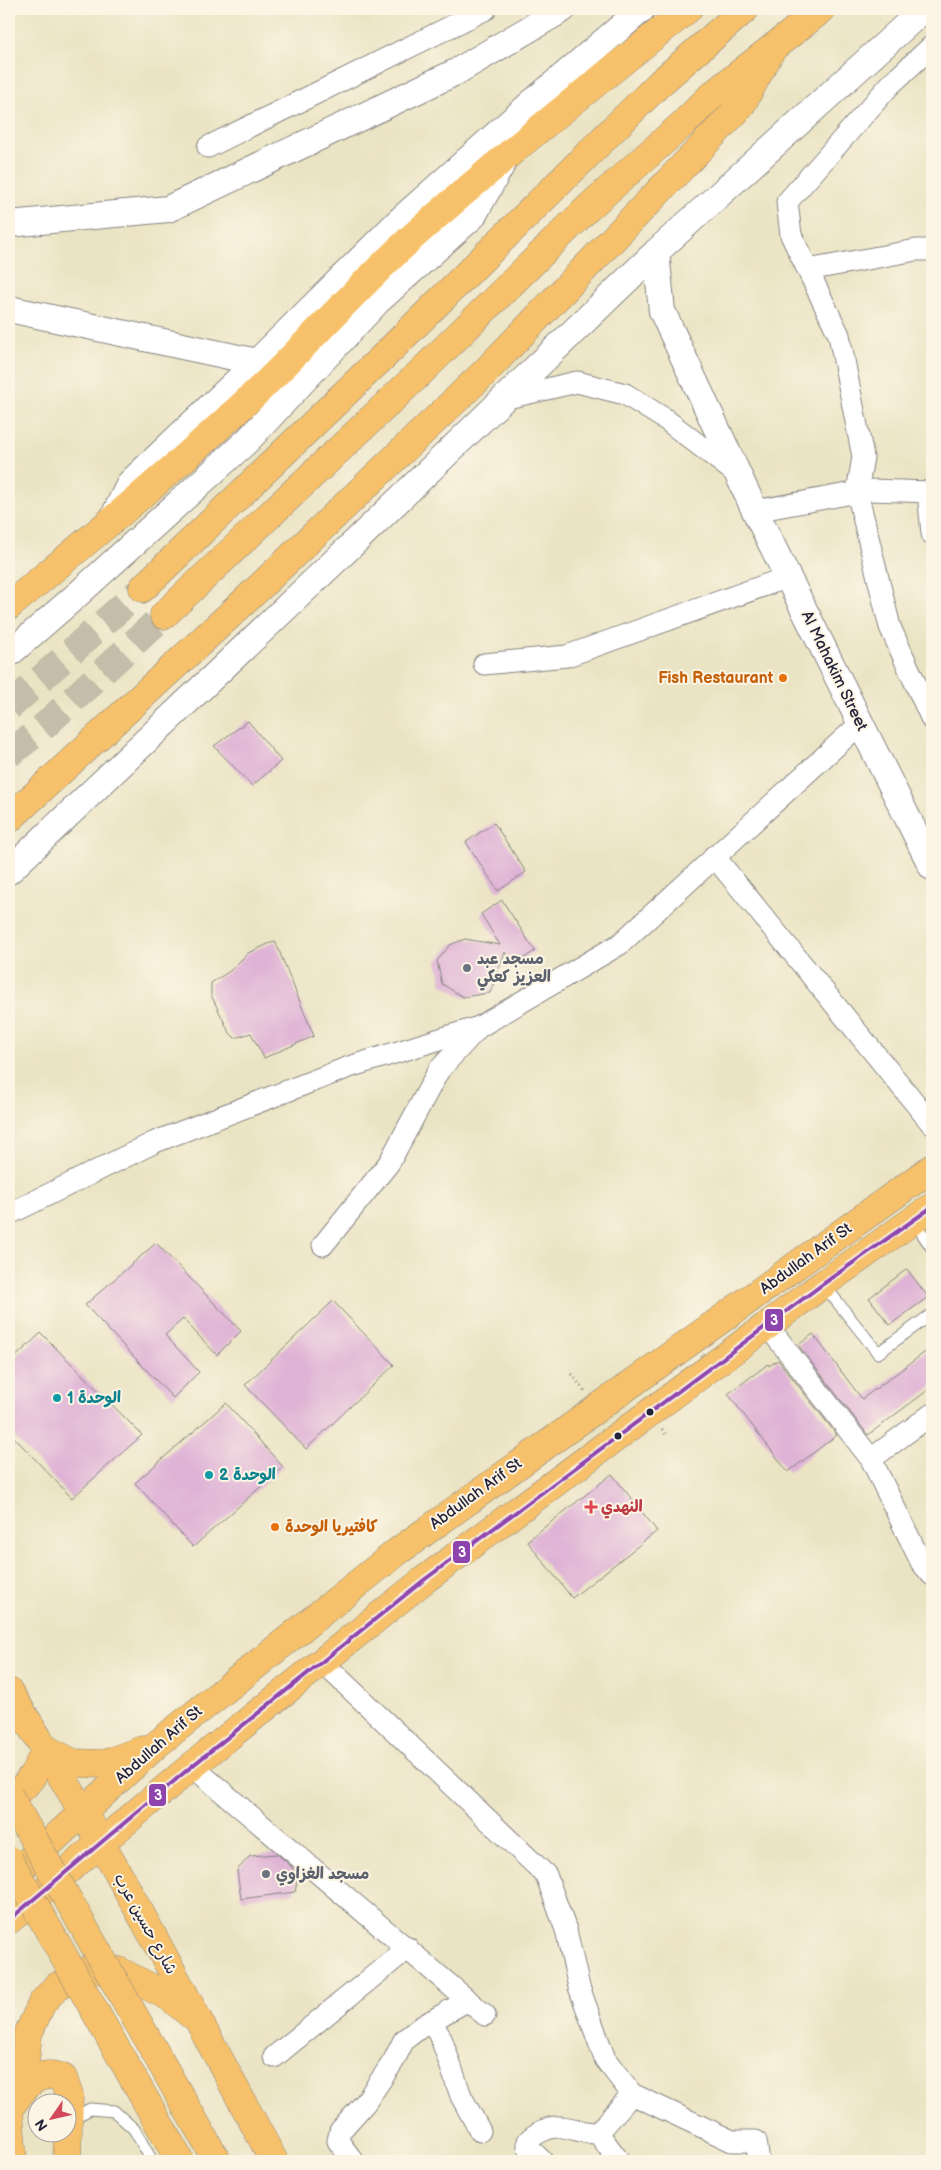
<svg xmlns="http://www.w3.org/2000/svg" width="941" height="2170" viewBox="0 0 941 2170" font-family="'Balsamiq Sans','Playpen Sans Arabic',sans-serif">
<rect width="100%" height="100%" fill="#fcf5e5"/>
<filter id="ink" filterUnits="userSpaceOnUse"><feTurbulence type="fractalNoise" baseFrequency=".02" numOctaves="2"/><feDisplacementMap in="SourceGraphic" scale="10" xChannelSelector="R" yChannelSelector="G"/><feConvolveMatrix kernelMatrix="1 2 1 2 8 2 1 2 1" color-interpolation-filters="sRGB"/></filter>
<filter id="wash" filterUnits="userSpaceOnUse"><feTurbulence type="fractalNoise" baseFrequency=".0096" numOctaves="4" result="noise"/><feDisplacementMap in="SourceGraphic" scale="20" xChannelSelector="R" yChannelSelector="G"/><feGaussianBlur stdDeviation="1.12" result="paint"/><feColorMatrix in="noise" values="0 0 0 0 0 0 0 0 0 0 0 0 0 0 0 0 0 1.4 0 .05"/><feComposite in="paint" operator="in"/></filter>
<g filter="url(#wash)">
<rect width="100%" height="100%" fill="#ebe4c4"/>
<g id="blocks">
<path fill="#dfb3d6" d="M248,721L281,761L252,786L214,746Z
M494,823L526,872L498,891L466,842Z
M502,900L535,951L513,965L505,952L490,993L463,997L442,984L437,961L450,945L465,939L500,945L481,914Z
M275,941L314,1036L264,1058L251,1033L235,1038L229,1032L211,995V983L230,971L248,953Z
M156,1243L241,1331L217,1355L183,1319L165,1335L199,1372L173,1398L85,1305Z
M907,1269L928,1297L890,1325L869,1298Z
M333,1301L394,1365L306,1449L245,1385Z
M41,1333L142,1435L72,1498L9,1432V1363Z
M813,1334L862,1399L932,1347V1387L868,1435L798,1345Z
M778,1360L837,1435L788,1472L728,1394L768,1364L769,1366Z
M226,1403L283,1467L193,1547L135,1483Z
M612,1474L657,1531L572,1598L527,1541Z
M277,1854L290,1865L298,1877L295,1892L241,1899L237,1870L250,1856Z"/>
</g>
</g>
<g filter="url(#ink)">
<use href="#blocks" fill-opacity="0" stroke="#868380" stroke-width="1"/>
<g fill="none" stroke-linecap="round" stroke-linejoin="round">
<path stroke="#c3bda9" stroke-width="28" stroke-dasharray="28 14" stroke-linecap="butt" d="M9,707L143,588
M9,754L41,729L164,615"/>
<g stroke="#868380" stroke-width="13">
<path id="service" d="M913,1220L932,1248
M823,1284L878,1353L932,1314
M70,2120L90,2109L114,2111L134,2129L152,2161"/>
</g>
<g stroke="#868380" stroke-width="23">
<path id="minor" d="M932,46L890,85L787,202L791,235L839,335L863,457L857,492L890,627L932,720
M208,147L486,9
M808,270L916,250H932
M503,399L577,382L625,394L665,419L738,475
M928,492L932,534
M755,511L869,490L932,492
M484,664L567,656L788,577
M714,856L932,1124
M9,1214L155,1142L349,1067L479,1027L620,944L860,724
M323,1245L389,1163L439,1070L477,1029
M767,1325L871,1459L921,1562L932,1575
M871,1459L932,1414
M321,1661L546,1875L566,1930L579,1987L605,2059L632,2094L732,2141H756L759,2161
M192,1766L485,2015
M431,2021L441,2038L461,2096L480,2131
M274,2057L408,1948
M598,2133L619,2161
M353,2161L338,2141L340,2131L365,2103L393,2062L404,2040L421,2027L468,2000
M542,2161L528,2147V2141C535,2133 552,2125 563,2127C576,2129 585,2134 598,2133L632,2094"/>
</g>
<g stroke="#868380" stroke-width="28">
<path id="tertiary" d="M9,224L168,209L456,72L563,9
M656,252L662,311L755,511L932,867
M9,309L257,362
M111,522L130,483L257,362L398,222L528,106L642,9
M9,654L77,595L248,440L378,301L473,216L505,159
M9,871L356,541L656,252L924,9"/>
</g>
<g stroke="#868380" stroke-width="29">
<path id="primary" d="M9,606C96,534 182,463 263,386C316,335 364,280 418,232C506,154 597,82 688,9
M9,819L245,601L485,372L740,107L772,49
M9,1692C107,1843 189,2004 274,2161
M46,1749L73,1763L104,1764L142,1750
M9,1796C28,1790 38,1766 46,1749
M9,1877L43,1849L156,1745L397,1552L932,1168
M9,1920L192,1766L424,1580L823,1284L932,1207
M22,2091L28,2034L42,2003L56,1987L90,1969L119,1971L171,1998L190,2014
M9,2109C23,2089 36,2067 63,2078L69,2095L67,2161
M9,2110L13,2161"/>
</g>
<g stroke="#868380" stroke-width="29">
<path id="motorway" d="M143,588L390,350L660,83L745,9
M164,615L421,372L588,208L684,123L711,96L822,9"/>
</g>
<path stroke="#868380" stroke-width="3" stroke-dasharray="1 4" stroke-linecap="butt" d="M572,1374L585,1392
M662,1429L668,1437"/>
<use href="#service" stroke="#fff" stroke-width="11"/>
<use href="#minor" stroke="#fff" stroke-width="21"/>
<use href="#tertiary" stroke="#fff" stroke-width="26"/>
<use href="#primary" stroke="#f6c16b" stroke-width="28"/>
<use href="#motorway" stroke="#f6c16b" stroke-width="28"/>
<g stroke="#868380" stroke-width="29" stroke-linecap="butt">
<path id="motorway-bridge" d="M9,1796L217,2161
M9,1860L180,2161"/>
</g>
<use href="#motorway-bridge" stroke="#f6c16b" stroke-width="28"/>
<g stroke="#fcf5e5" stroke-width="8">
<path id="bus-1" d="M9,1920L192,1766L424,1580L823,1284L932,1207"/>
</g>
<use href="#bus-1" stroke="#8e44ad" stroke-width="4"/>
</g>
</g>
<g fill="#e8710a" stroke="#fcf5e5" stroke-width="2">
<circle cx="783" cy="678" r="5"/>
<circle cx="275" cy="1527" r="5"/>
</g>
<g fill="#6b7280" stroke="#fcf5e5" stroke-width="2">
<circle cx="467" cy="968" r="5"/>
<circle cx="266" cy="1874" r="5"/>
</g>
<g fill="#0f9aa8" stroke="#fcf5e5" stroke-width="2">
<circle cx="57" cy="1398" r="5"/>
<circle cx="209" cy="1475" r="5"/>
</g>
<g fill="#22223b" stroke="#fcf5e5" stroke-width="2">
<circle cx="650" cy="1412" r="4.5"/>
<circle cx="618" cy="1436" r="4.5"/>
</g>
<path fill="#e0444e" stroke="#fcf5e5" stroke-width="2" d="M588.5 1499.5h5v5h5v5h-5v5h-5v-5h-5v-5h5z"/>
<g text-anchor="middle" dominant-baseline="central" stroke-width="4" stroke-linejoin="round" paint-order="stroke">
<g font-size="16" fill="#22223b" stroke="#fcf5e5">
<text transform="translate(834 671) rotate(64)">Al Mahakim Street</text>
<text transform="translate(806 1259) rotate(-36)">Abdullah Arif St</text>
<text transform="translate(476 1494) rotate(-36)">Abdullah Arif St</text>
<text transform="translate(159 1745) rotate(-41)">Abdullah Arif St</text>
<text transform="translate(145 1924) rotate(61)">شارع حسين عرب</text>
</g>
<g font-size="16" font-weight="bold" fill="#c56008" stroke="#fcf5e5" text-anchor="end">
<text x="773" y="678">Fish Restaurant</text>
<text x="285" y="1527" text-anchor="start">كافتيريا الوحدة</text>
</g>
<g font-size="16" font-weight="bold" fill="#5b616d" stroke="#fcf5e5" text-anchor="start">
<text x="477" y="959">مسجد عبد<tspan x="477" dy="18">العزيز كعكي</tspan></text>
<text x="276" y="1874">مسجد الغزاوي</text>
</g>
<g font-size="16" font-weight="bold" fill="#0d838f" stroke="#fcf5e5" text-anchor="start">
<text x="67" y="1398">الوحدة 1</text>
<text x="219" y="1475">الوحدة 2</text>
</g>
<g font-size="16" font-weight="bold" fill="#be3a42" stroke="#fcf5e5" text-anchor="start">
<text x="601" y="1507">النهدي</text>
</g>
</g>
<g stroke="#fcf5e5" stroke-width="2">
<rect x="764" y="1308" width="20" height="24" rx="5" fill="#8e44ad"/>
<rect x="452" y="1540" width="19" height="24" rx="5" fill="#8e44ad"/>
<rect x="148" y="1783" width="19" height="24" rx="5" fill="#8e44ad"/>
</g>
<g font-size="14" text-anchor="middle" font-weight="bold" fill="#fff">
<text x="774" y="1325">3</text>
<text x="462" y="1557">3</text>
<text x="158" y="1800">3</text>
</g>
<rect width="941" height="2170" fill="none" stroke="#fcf5e5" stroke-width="30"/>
<g transform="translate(52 2118) rotate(236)"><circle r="24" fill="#fcf5e5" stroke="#a5a1a1"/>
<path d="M0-4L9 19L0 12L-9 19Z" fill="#d1495b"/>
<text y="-8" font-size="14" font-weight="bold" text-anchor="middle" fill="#22223b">N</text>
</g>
</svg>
